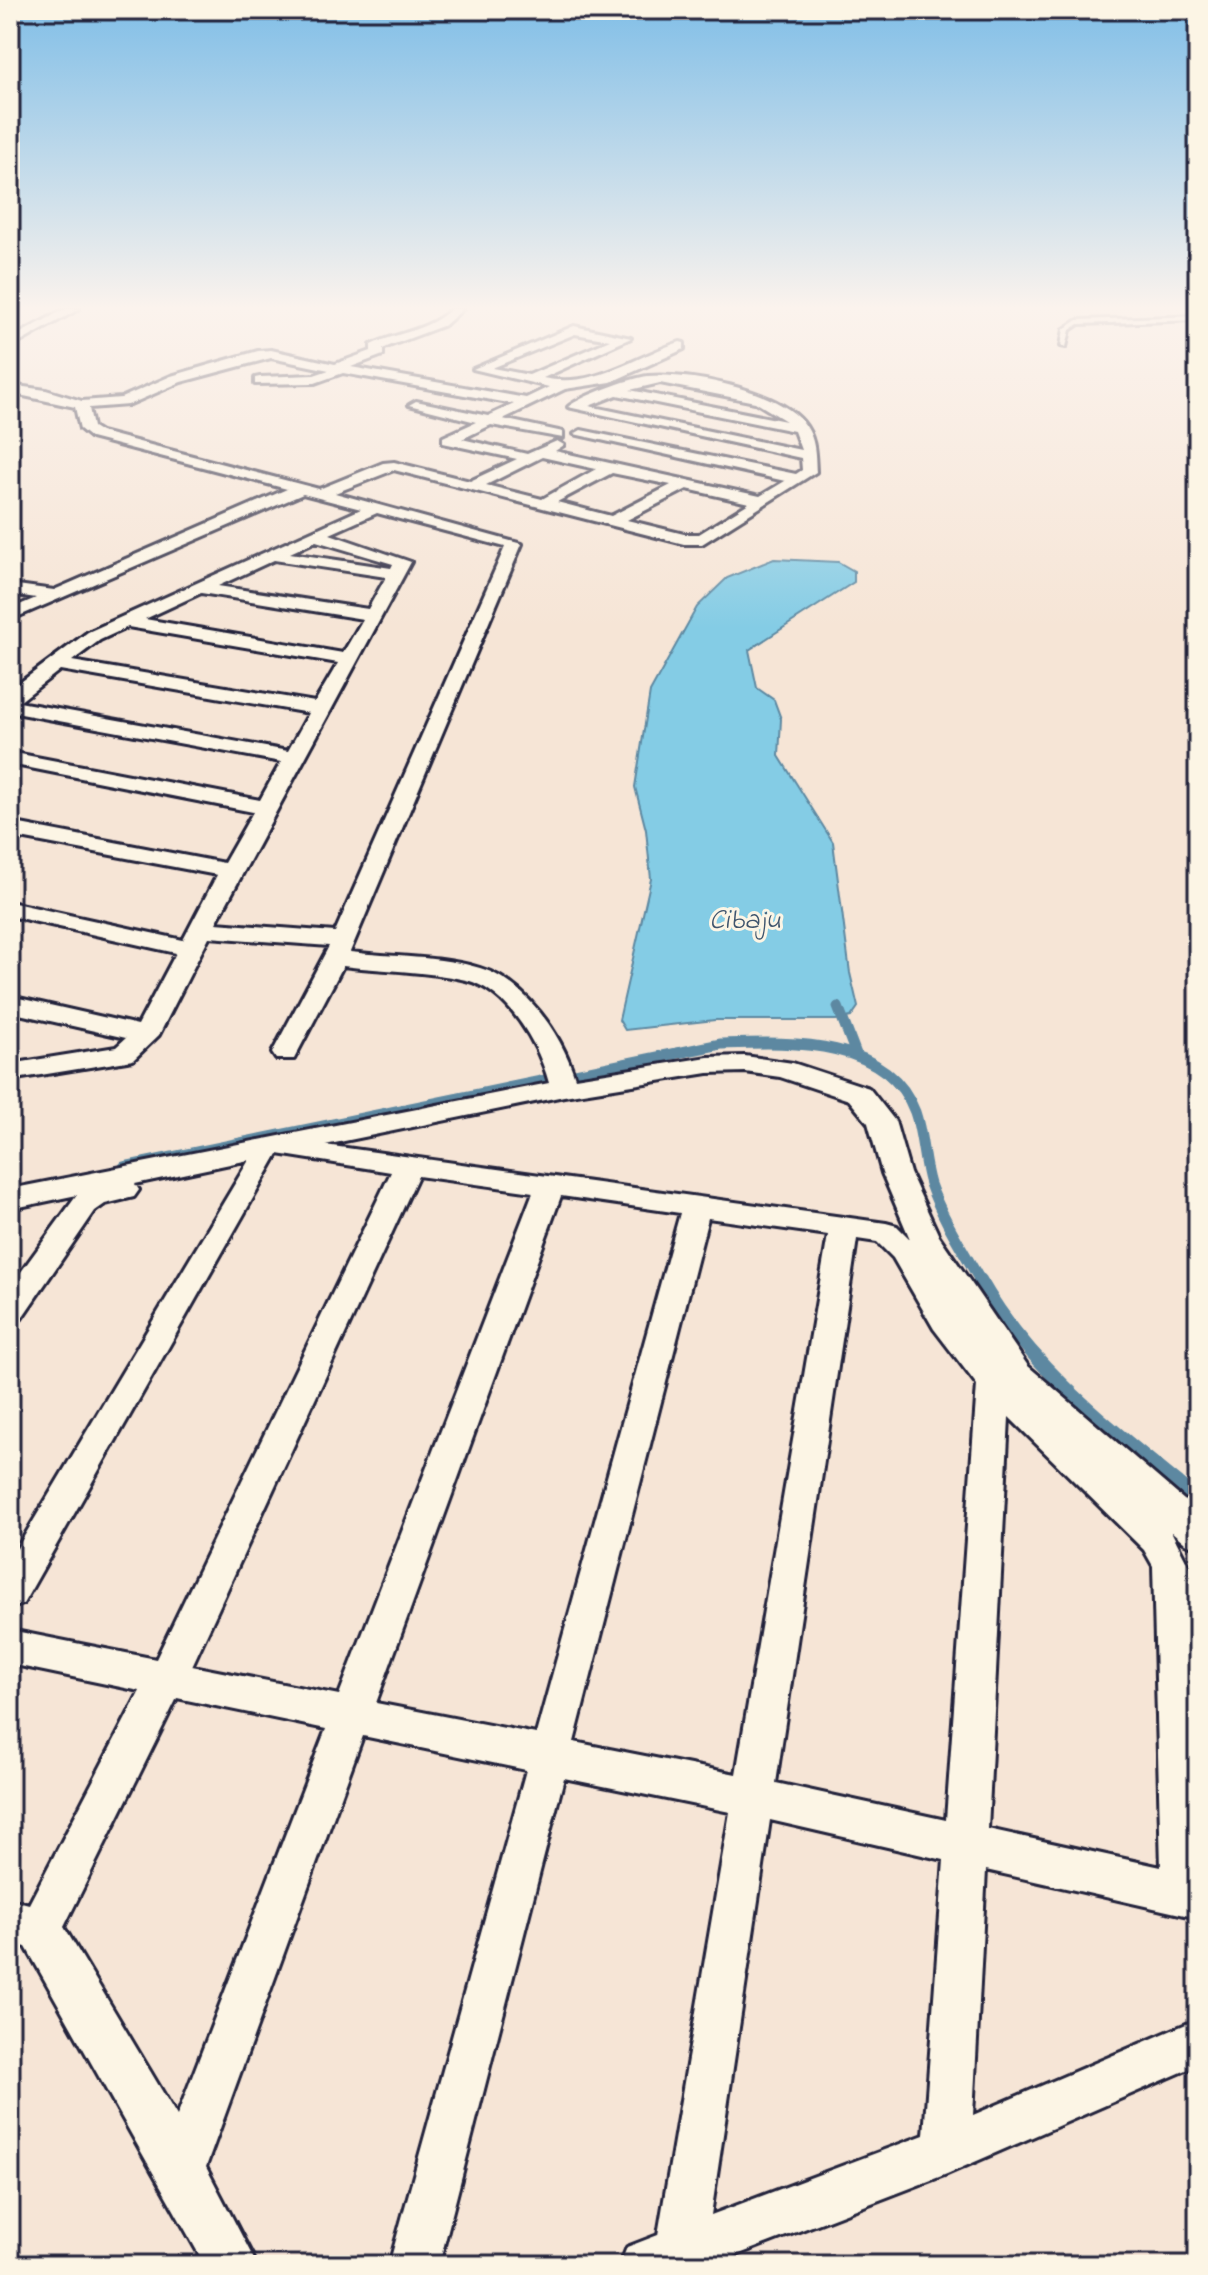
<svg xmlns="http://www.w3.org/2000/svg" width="1208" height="2275" viewBox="0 0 1208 2275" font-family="'Indie Flower',sans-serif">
<rect width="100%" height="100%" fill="#f6e5d6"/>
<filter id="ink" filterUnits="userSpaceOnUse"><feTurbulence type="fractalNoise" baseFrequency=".0125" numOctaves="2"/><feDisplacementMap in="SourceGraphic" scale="16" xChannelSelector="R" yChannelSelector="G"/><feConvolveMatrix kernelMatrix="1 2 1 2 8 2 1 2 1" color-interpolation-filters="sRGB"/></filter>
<g filter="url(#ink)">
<path fill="#84cce5" stroke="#5d88a1" stroke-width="2" d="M774,559L838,562L854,571V582L749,650L757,688L774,700L781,719L779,756L833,842L850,973L858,1007L851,1017L836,1020H715L625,1030L619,1020L651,879L646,830L635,787L650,692L697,607L727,578Z"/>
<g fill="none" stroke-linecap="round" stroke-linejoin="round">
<path stroke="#5d88a1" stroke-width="11" d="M838,1007L856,1054
M124,1167L721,1044C786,1042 887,1036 915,1112C923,1135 923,1161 930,1184C942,1218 963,1250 981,1282"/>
<path stroke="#5d88a1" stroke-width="14" d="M980,1280C1032,1372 1118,1434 1198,1500"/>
<g stroke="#22223b" stroke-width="6">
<path id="lane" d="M1198,316V320L1079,324L1070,330L1066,347L1061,346L1064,329L1078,320Z"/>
</g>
<g stroke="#22223b" stroke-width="6">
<path id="street" d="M65,309H79L10,348V339Z
M451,309H463L445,325L389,346L383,349V355L351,367L526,398L549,387L473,369L574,326L631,338L543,378C595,389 633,357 680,342L684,343V349L611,382L565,389L503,419L563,432V438L491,425L462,439L527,454L557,441L564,445L555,451L760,496L785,481L574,434L581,430L796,474L802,470L801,458L568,407C581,396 631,378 648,376C688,372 777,390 803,422C816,438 815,454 816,472L702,544H684L394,470L335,493L522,544L350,952C390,957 442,956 480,968C526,982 562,1035 575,1078L708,1057L745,1056L793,1063L869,1088L895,1121L910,1173L939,1236L1028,1366L1198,1512V1548L1185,1543L1171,1531L1189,1566L1198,1752V1918L986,1870L973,2115L1198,2019V2065L947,2174L711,2265H620L627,2247L658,2235L730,1812L564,1778L439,2265H389L526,1770L363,1736L206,2167L257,2265H205L26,1947L10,1943V1899L29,1904L140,1691L10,1664V1630L156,1659L391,1172L278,1154L23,1604L10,1609V1560L249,1160L135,1184L139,1190L134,1197L105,1204L95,1211L21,1319L10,1322V1287L77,1195L10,1209V1189L549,1083C539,1045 508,990 466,980C427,971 383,971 343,966L294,1059H276L272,1053L329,946L209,937L159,1035L133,1060L10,1080V1064L116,1047L126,1038L10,1012V996L138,1025L176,953L10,916V902L183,940L217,875L10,836V822L224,863L253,812L10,764V752L260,800L281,762L10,712V690L88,632L361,509L303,494L10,620V609L36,598L10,594V584L54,590L287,489L91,438L80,429L75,407L10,393V385L46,390L82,401L121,398L171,376L258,351L271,350L335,364L371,351V345C396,333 430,330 451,309ZM575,334L610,340L529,375L492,368ZM271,358L329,370L314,375L260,377L255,378V384L315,383L343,373L514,404L488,416L416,401L409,405L476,422L443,437V443L517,459L470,481L394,462L383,463L319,489L101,432L93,427L89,408L128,405L181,382ZM660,383L755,402L786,421L630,390ZM617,395L794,431L801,450L589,406ZM542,457L596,469L542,499L486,485ZM612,473L671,485L611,516L557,502ZM687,489L749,503L699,534H684L627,520ZM377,513L505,547L335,932L216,923L411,562L330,534ZM316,541L393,564L391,568L290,553ZM274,560L386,577L368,609L218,586ZM201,593L363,619L343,653L145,619ZM128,627L338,663L315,702L72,661L100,640ZM60,670L309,713L288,751L19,702ZM745,1072L780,1077L849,1100L868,1123L882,1173L910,1239L897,1226L886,1223L325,1145L564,1096L708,1073ZM418,1176L533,1192L339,1695L192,1666ZM561,1196L680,1213L536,1734L376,1703ZM708,1218L828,1235L736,1774L574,1742ZM857,1239L877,1242L893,1258L934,1329L977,1385L946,1820L776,1783ZM1009,1417L1144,1550L1153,1566L1161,1867L988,1829ZM177,1698L326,1729L177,2116L64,1927ZM770,1820L944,1860L924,2135L711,2215Z"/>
</g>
<use href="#lane" fill="#fcf5e5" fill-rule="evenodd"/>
<use href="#street" fill="#fcf5e5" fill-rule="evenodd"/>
</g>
</g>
<linearGradient id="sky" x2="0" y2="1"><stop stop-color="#80bee7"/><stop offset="0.49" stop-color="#fbf3ed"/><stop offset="1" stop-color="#fbf3ed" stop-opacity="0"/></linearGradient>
<rect width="1208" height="628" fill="url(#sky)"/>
<g text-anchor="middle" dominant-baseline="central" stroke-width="6" stroke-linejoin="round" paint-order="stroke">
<g font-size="28" font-style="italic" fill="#3f556e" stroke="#fcf5e5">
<text x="745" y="921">Cibaju</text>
</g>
</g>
<rect width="1208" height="2275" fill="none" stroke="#fcf5e5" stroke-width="40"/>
<rect x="20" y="20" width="1168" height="2235" fill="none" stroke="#22223b" stroke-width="3" filter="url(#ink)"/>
</svg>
